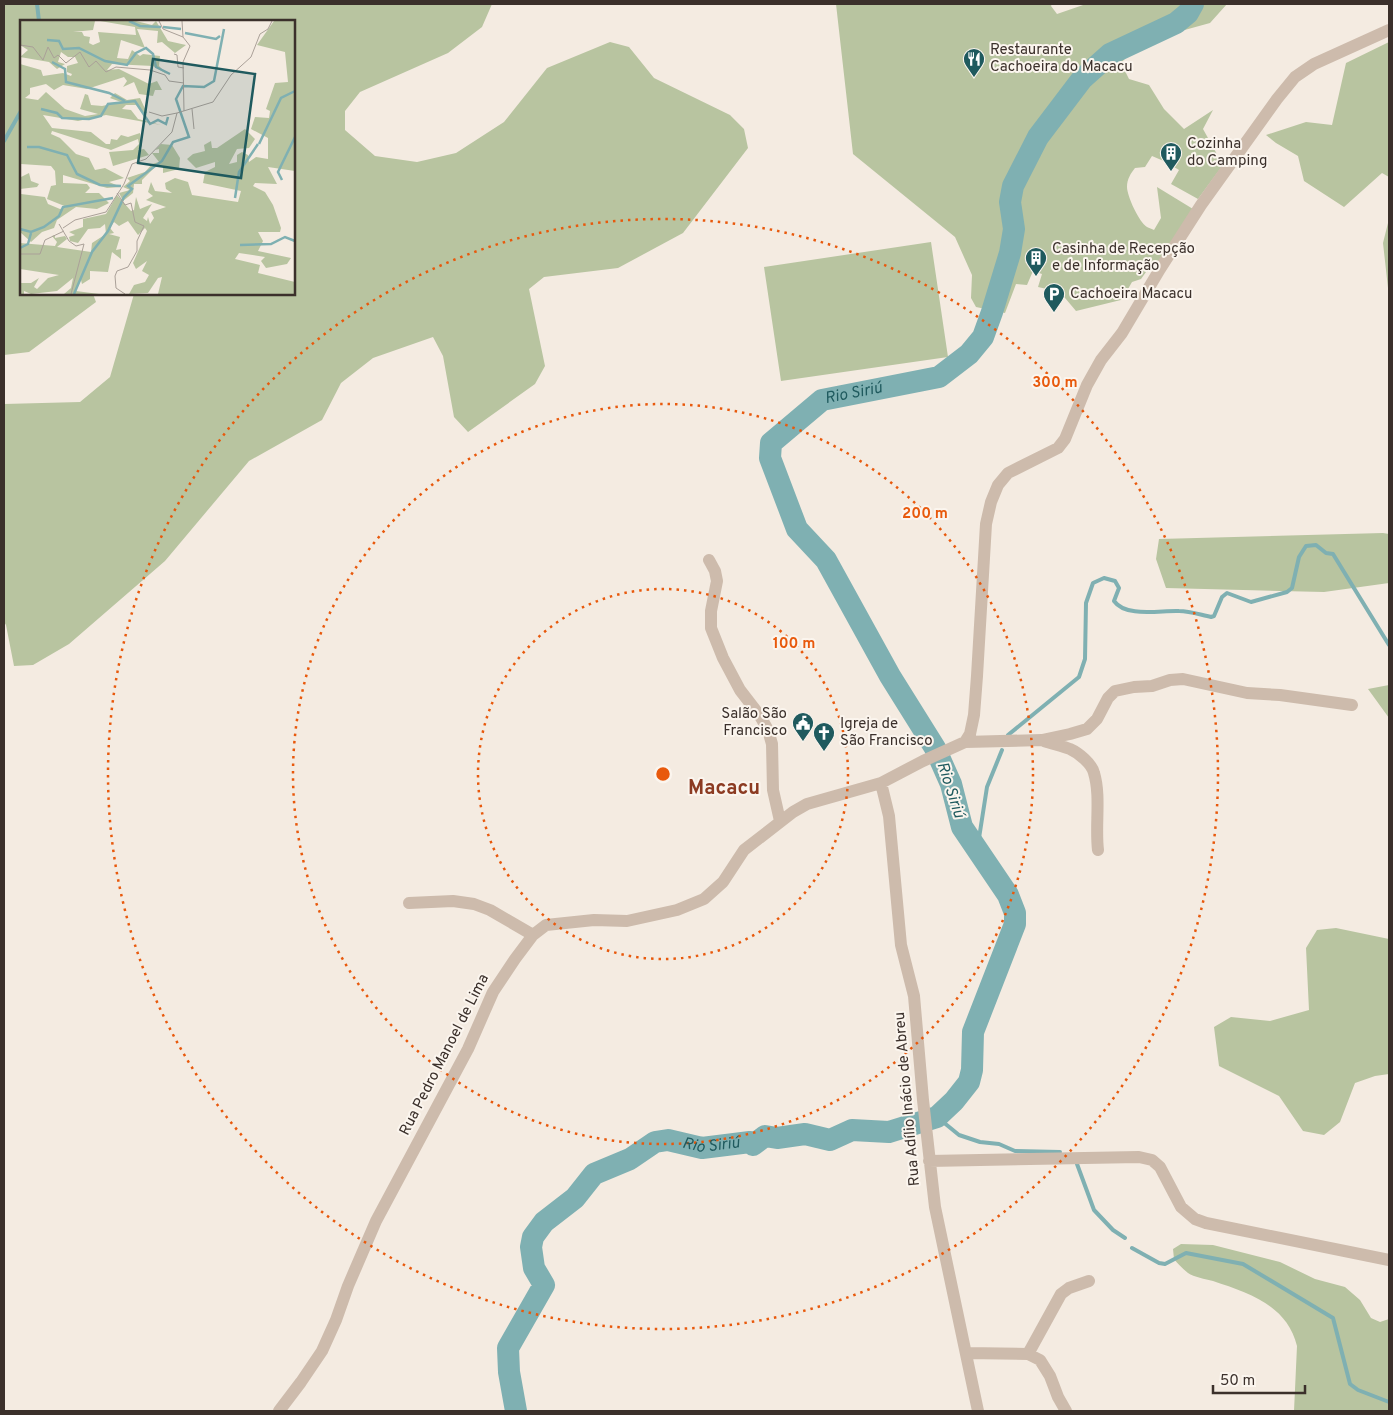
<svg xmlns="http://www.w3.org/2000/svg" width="1393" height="1415" viewBox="0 0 1393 1415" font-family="Overpass,sans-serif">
<rect width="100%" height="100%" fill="#f4ebe1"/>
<path fill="#b8c4a0" d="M4,4H492L482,27L448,53L360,92L345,111V130L375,156L417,162L456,153L504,122L547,68L610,42L629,47L654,78L730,115L744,129L748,148L683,233L618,268L544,277L529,289L545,366L535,384L468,432L454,417L443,356L433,337L373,358L341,383L322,420L249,461L165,561L69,644L33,665L14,666L6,625L4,622V404L80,402L110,377L134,294H294V21H21V294H93L96,302L29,352L4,355Z
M836,4H1052L1051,6L1057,14L1086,4H1227L1210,23L1141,42L1121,63L1129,79L1149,85L1164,109L1184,129L1213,110L1203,129L1223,165L1198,199L1171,184L1179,170L1166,162L1152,156L1145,167L1135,168C1131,173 1127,179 1127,187C1127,196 1139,222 1147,227C1149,228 1152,229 1154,230L1161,218L1157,187L1193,209L1153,270L1146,272L1141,279L1132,282L1128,289L1129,298L1076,311L1060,292L1038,287L1042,274L1033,271L1027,285L1016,284L1005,313L976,307L971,298L972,275L955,237L853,154Z
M1389,42V177L1382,173L1344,207L1304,181L1298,156L1276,143L1266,135L1306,122L1332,125L1346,63Z
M1389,219V297L1383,243Z
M931,242L948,357L781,381L764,267Z
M1383,533L1389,534V583L1324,592L1166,588L1156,559L1159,539Z
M1389,685V718L1368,689Z
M1336,928L1389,939V1074L1375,1076L1355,1083L1340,1122L1324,1135L1303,1131L1279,1096L1219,1066L1214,1027L1231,1017L1270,1021L1309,1010L1306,948L1317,930Z
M1181,1244L1213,1245L1280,1262L1315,1279L1345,1287L1360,1300L1371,1318L1380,1322L1389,1319V1411H1294L1297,1346C1287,1305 1249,1293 1213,1281C1205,1279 1194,1277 1188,1273C1183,1269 1178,1264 1174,1259L1173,1249Z"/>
<path fill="#7fb0b2" d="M1047,116L1060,122C1052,136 1048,135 1033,134Z"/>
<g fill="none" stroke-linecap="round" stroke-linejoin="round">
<path stroke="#7fb0b2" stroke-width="4" d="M37,4L39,21
M4,141L21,111
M1008,735L1079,677L1085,659L1086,603L1093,583L1104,578L1115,581L1119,588L1114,601C1126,618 1161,610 1179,611C1190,611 1201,615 1211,617L1214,616L1222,597L1227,593L1251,602L1287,592L1292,588L1299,557L1306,546L1316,545L1326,553L1333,554L1389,645
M977,851L987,787L1002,750
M937,1117L959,1135L980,1142L999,1144L1015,1151L1060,1152
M1077,1164L1094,1210L1113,1230L1125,1238
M1132,1248L1159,1263L1165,1264L1186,1253L1243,1264L1333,1318L1350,1384L1358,1390L1389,1402"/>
<path stroke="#7fb0b2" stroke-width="22" id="s1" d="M516,1411L509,1372L508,1348L544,1285L534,1268L531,1247L533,1237L544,1222L575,1198L594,1174L630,1159L655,1142L668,1140L702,1148L750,1142L753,1145L765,1136L777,1138L805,1134L830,1140L852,1130L889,1132L937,1117L954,1101L969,1082L972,1070L973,1032L1015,924V913L1008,895L962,827L951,784L935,748L890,676L826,560L797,529L770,458L771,443L822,400L939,377L969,354L983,337L992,312L1010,253L1014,229L1010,202L1013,186L1038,137L1082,79L1110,54L1176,23L1188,13L1193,4"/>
<path stroke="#cdbbac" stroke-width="12" d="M709,560L715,571L717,581L711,611V628L723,658L740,690L760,716L768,730L772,744L773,790L780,821
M1044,741C1053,744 1062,746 1070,749C1079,753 1092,764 1094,773C1101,796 1095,826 1098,850
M965,742L1042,740L1070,734L1087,729L1097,719L1108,698L1115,691L1134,687L1152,686L1170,680L1183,679L1247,693L1280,695L1352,705
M881,783L889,816L901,945L914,996L923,1100L935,1207L978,1411
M409,903L453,901L474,904L490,910L533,935
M929,1161L1139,1157L1152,1160L1160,1167L1181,1207L1195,1219L1206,1223L1389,1260
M966,1353L1028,1354L1040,1360L1050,1376L1058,1397L1066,1411
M1028,1354L1061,1294L1069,1288L1089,1281
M279,1411L301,1382L322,1351L336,1320L348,1286L376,1221L468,1049L493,992L515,959L533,935L546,925L594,920L627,921L677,910L704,899L723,882L744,850L793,812L807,804L881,783L923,761L965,742L970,734L974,715L977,676L986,524L991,502L998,485L1008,473L1058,448L1065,439L1087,385L1101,360L1122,333L1160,269L1201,205L1277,99L1295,77L1314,64L1389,30"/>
</g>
<g fill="none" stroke="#e8590c" stroke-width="2.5" stroke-dasharray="2.5 5">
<circle cx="663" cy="774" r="185"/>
<circle cx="663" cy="774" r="370"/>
<circle cx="663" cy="774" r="555"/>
</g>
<defs>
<g id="restaurant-pin" transform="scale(1.125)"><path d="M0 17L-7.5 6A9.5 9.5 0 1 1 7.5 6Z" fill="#1f5a5e" stroke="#fbf5ee"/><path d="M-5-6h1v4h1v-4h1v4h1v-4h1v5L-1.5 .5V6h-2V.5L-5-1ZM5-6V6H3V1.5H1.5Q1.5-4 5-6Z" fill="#fff"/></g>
<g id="building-pin" transform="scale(1.125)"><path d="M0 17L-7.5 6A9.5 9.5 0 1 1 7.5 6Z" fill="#1f5a5e" stroke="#fbf5ee"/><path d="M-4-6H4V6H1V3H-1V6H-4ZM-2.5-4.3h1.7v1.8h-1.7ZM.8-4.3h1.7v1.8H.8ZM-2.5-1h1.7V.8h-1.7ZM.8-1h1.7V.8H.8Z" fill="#fff"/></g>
<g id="parking-pin" transform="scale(1.125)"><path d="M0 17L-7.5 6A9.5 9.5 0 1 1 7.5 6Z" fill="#1f5a5e" stroke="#fbf5ee"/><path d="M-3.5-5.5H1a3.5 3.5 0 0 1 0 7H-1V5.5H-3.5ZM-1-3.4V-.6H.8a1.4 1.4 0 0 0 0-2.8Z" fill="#fff"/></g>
<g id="civic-pin" transform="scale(1.125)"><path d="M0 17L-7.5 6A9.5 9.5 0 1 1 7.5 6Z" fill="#1f5a5e" stroke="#fbf5ee"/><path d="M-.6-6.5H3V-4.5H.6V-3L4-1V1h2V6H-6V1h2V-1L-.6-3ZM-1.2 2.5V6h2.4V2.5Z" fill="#fff"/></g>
<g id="church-pin" transform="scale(1.125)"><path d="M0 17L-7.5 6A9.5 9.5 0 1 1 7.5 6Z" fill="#1f5a5e" stroke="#fbf5ee"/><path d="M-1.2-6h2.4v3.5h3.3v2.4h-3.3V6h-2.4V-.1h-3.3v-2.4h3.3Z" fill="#fff"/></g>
</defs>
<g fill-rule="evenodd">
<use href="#restaurant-pin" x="974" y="59"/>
<use href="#building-pin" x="1171" y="153"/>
<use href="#building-pin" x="1036" y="258"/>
<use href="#parking-pin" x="1054" y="294"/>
<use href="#civic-pin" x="803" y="723"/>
<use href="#church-pin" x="824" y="733"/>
</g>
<g text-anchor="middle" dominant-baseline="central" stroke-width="4" stroke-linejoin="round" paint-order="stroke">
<g font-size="15" fill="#3b302b" stroke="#fbf5ee" text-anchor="start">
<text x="990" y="50">Restaurante<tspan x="990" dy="17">Cachoeira do Macacu</tspan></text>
<text x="1187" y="144">Cozinha<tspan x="1187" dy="17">do Camping</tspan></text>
<text x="1052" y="249">Casinha de Recepção<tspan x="1052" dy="17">e de Informação</tspan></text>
<text x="1070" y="294">Cachoeira Macacu</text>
<text x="787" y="714" text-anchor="end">Salão São<tspan x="787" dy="17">Francisco</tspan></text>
<text x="840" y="724">Igreja de<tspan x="840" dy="17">São Francisco</tspan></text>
</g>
<g font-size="15" fill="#3b302b" stroke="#fbf5ee">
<text transform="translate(445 1055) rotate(-63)">Rua Pedro Manoel de Lima</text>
<text transform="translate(908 1099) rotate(-95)">Rua Adílio Inácio de Abreu</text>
</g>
<g font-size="16" font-style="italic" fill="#1f5a5e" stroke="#fbf5ee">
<text stroke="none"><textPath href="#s1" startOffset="1498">Rio Siriú</textPath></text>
<text transform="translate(950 790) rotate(72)">Rio Siriú</text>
<text stroke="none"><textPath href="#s1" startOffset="402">Rio Siriú</textPath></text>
</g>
<g font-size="20" font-weight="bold" fill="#8c3b22" stroke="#fbf5ee">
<text x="724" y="789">Macacu</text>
</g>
</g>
<g transform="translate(20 20)">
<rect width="275" height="275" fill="#f4ebe1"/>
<path d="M0,1H75L73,10L53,12H62L64,16L70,17L69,23L73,25L80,22L78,12L116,15L115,7L80,1H116L132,5L136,1L148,21L166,25L155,33L142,22L137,23L138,11L117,9L125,28L101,20L97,38L108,39L112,30L120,36L123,34L140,36L139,46L147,54L133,46L92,44L87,50L99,49L129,64L137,61L142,70H135L133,76L119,74L114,62L103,67L107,61L104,57L67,69L43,65L34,70L26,64L10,68V74L5,78L18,80L26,72L45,89L65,96L78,94L60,89L65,74L68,75L71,85L82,86L101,82L90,78L95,73L107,80L120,78L127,93H122L116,85H106L102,89L111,90L118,99L141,105L86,95L58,101L23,95L32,108L71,112L86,124H90L91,119L97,120L101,115L108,117L120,113L122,126L118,130L124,129L129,135L93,146L89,132L113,130L119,124L118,119L91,130L32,111L31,114L40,118L56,134L69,138L75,150L85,148L104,158L89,162L101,167L87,168L43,155V163L67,164L70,168L65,173H79L89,183L77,189L56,187L37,200L34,208L22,212L11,222L0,212L1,174L25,177L28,184L40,189L47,187L27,179L31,166L36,165L35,151L31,146L1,144V157L9,153L11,161L19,164L17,167L0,169V44L21,50L23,56L43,53L51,56L52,54L47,52V46L58,43L55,37H48L41,32L38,42L45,44L37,49L29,42L0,37L8,30L0,25ZM254,1H275V151L248,147L257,164L235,163L233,166L245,172L253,185L261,208L260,212H238L243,221L238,231L271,238L267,244L246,248L241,241L245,237L219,233L215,239L240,245L238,253L275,262V274H138L142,257L138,258L128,273L109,274L114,265L125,262L129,255L122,251L127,241L116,249L113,243L127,211L125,208L118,215L108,201L99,206L94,202L90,208L94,213L89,214L100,217L96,230L101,229V239L92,232L88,252L70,251V259L62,264L61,260L56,267V271L79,274H44L51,268L53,258L37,271L11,274L4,271V274H0V263H11L19,258L14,267L17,269L28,258L39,255L0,249V223L35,226L37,222L32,216L35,215V218L45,216L47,219L37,227L71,232L72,223L86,214L85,204L80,208L68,209L58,223L50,221L49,217L55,215L49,212L63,207V199L86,194L97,175L111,191L114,190L116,177L120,189L132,184L123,198L127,201L128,197L130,204L134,198L131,192L146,187L126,180L133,176L128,172L131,162L135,171L152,173L146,169L145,163L155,158L168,162L172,175L218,182L221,171L183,163L185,152L195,147V142L176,148L167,139L173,134L185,131L184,125L191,121L192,128H197L225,109L235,119L229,128L217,129L209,144L217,142V135L222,132L228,135L229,142L236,137L248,139V118L231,109L235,97L249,98L250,91L246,89L255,63L268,62L265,32L237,25ZM141,124L152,125L160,138L159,149L143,153V146L135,147L122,160V164H114L113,173L103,181L99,173L110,170L103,167L110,161L107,158L125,152L132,144L139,142L132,133H139V129L135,130Z" fill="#b8c4a0"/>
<path fill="none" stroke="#7fb0b2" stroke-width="2.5" d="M109,1L120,6L141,7M143,7L161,9M165,13L196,19L200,16M27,20L39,21L43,29L59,28L85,41L107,45L116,33L126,28L133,34L136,47L150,54M32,42L45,49L46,62L89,73L105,81M21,89L37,93L42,98L69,99L81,96L88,84L115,81L130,104L138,100L146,104L148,97M239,124L261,78L275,71M7,127H19L47,135L57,154L80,165L101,166M262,160L258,152L275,117M215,178L219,152L238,124M0,209L11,212L24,207L39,196L43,187L93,178M220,225L251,224L265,217L275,221M0,228L8,224L11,213M54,274L72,232L88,211L104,177L112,169L108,166L142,141L153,122L169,117L156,79L163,66L184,67L194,61L204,9"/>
<path fill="none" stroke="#aaa098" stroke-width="1" d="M139,1L143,9L163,17M162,1L163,17L170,26L163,42L164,91M0,25L13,27L23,40L28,27L34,38L38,35L46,43L60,32L69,47L76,41L86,52L96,47L130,50L145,55L149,61L164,63M154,34L157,35L158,47L164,48M172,89L174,109M129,92L142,96L157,93M97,173L105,185L111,183L115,202L124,206L117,221V231L108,247L97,251L95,256L96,268L105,274M39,204L49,221L56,226L64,224L51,274M43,208L55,200L86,192L104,164L112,144L126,139L152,112L157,93L193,82L211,55L231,37L240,14L248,9L252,1M0,234H20L25,220L44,211"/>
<path fill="#1f5a5e" fill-opacity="0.15" stroke="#1f5a5e" stroke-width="2.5" d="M133,39L235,54L221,158L118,143Z"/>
<rect width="275" height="275" fill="none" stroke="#3b302b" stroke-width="2.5"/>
</g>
<circle cx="663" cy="774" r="8" fill="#e8590c" stroke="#fbf5ee" stroke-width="2.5"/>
<g font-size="15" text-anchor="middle" font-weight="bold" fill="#e8590c" stroke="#fbf5ee" stroke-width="4" stroke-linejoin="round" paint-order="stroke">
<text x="1055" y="387">300 m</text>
<text x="925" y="518">200 m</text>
<text x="794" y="648">100 m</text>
</g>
<rect width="1393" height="1415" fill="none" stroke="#3b302b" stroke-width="10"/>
<path d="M1213 1385v8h92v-8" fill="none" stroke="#3b302b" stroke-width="2.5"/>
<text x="1220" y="1385" font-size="15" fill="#3b302b" stroke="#fbf5ee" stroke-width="4" paint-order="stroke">50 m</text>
</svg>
